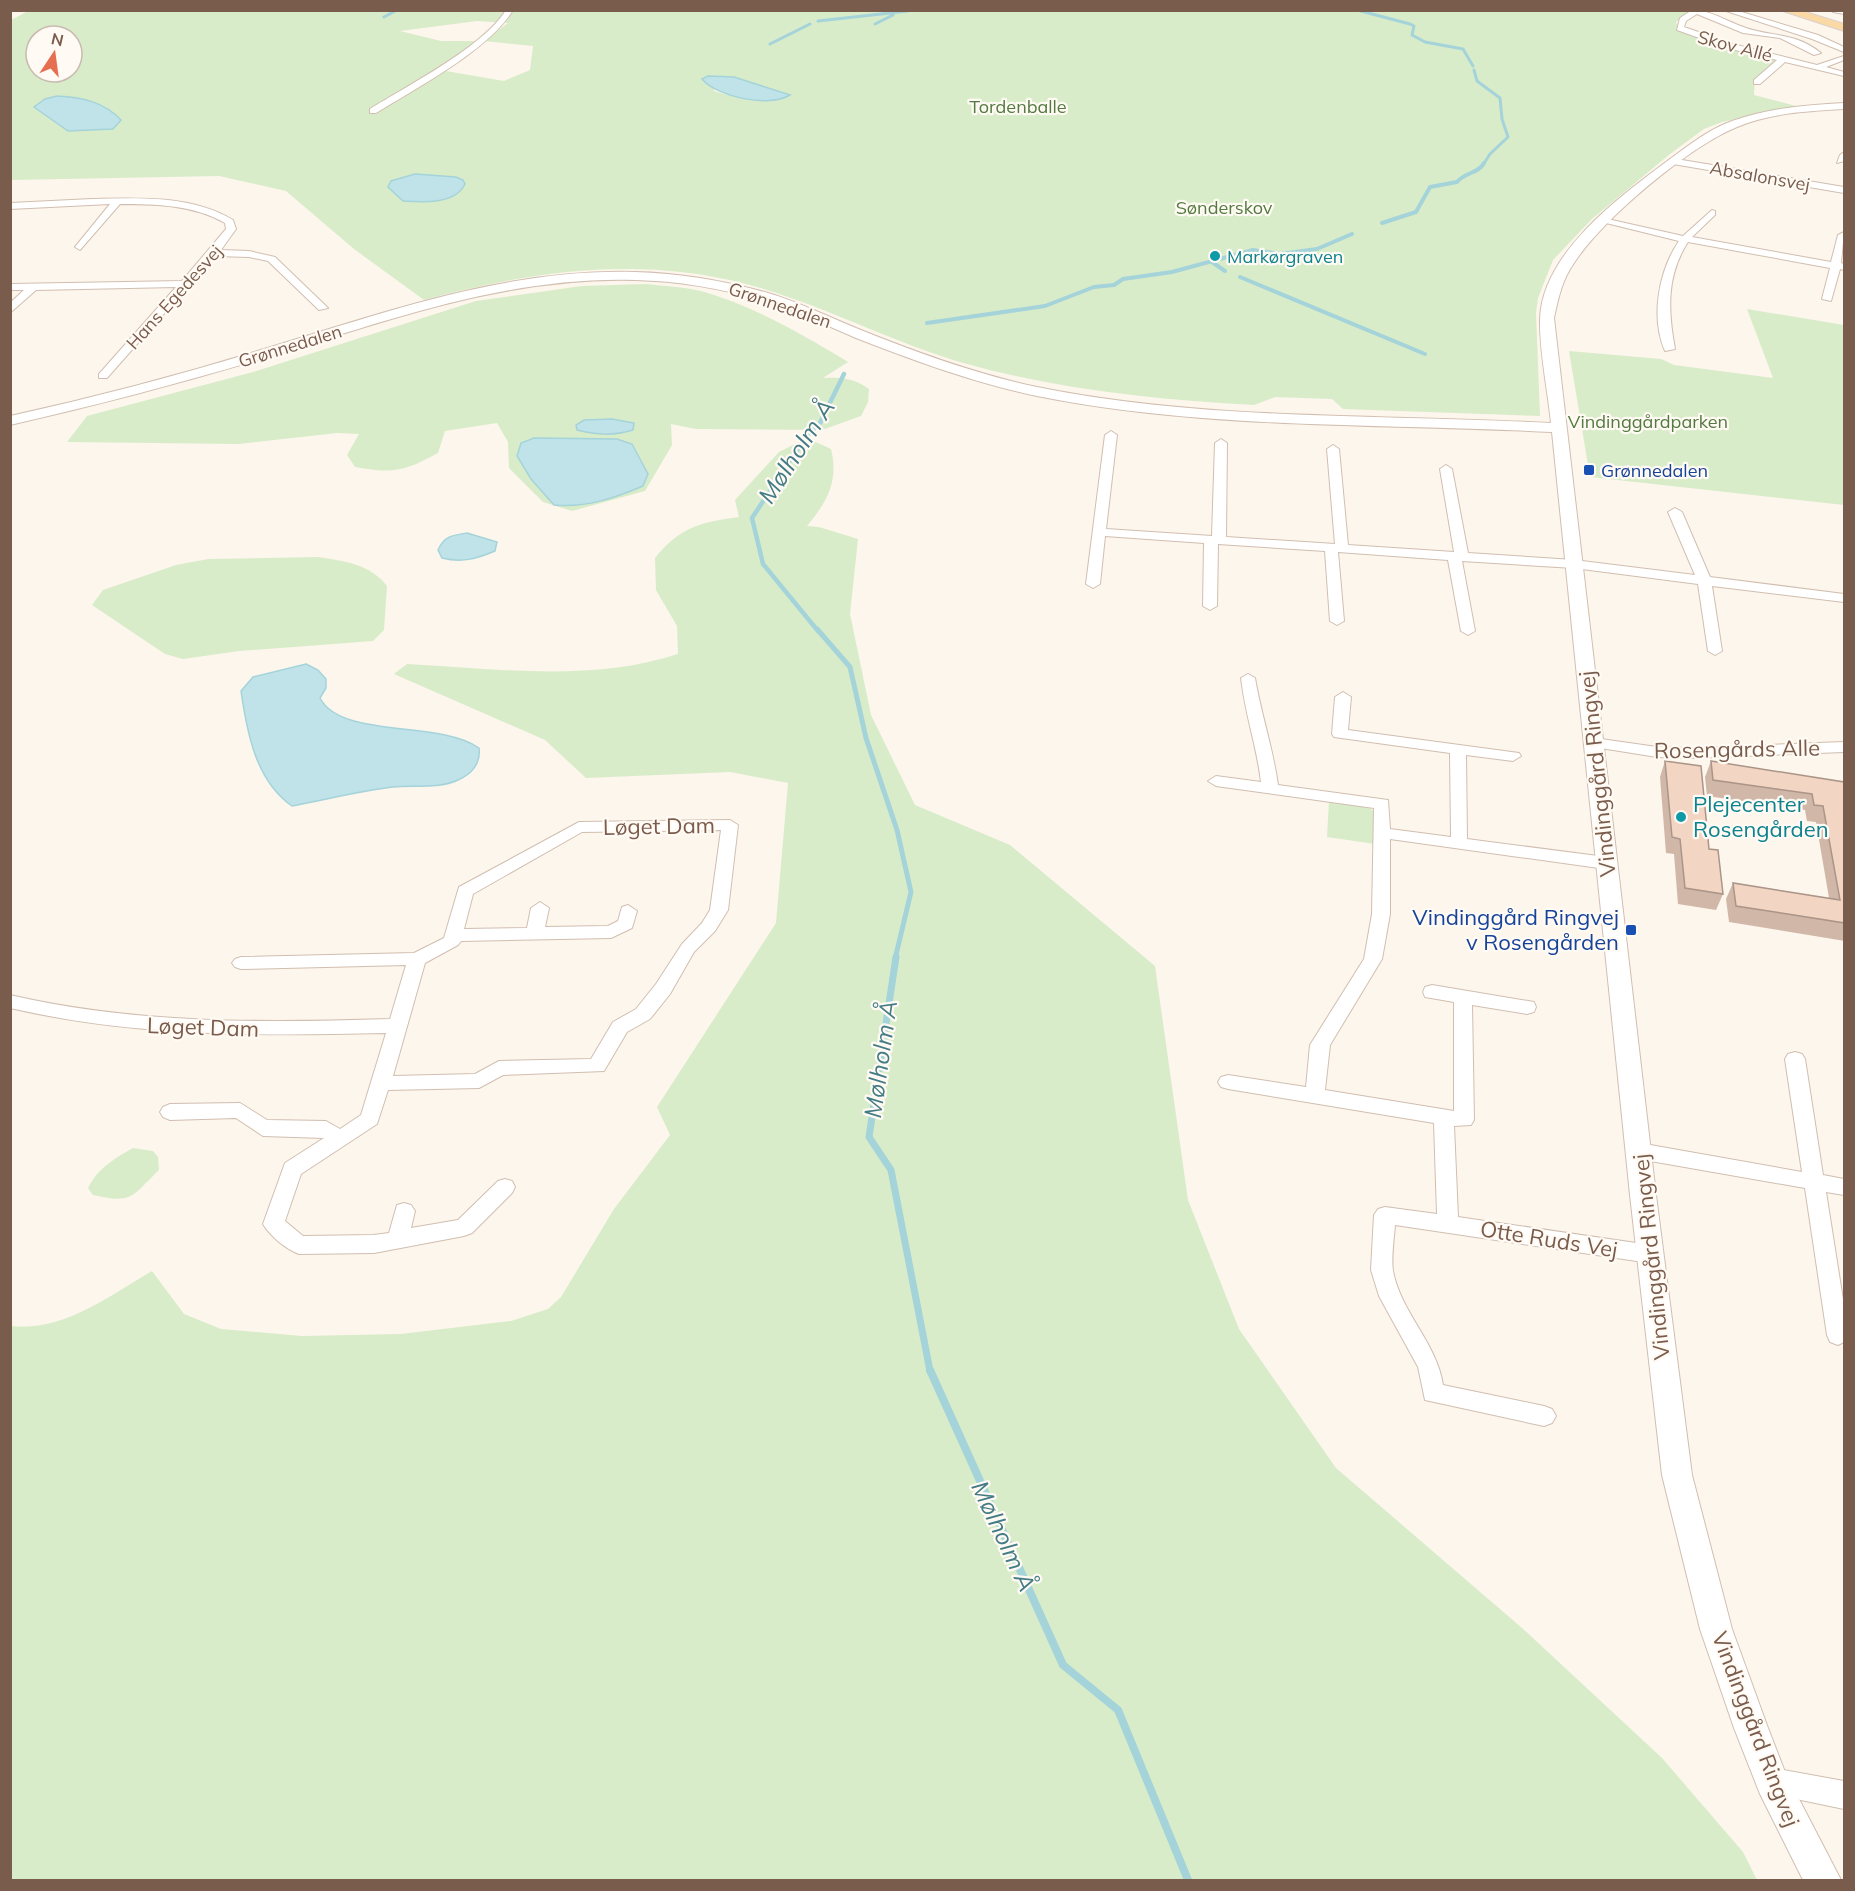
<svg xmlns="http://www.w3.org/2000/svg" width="1855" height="1891" viewBox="0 0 1855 1891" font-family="Mulish,sans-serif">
<rect width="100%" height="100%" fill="#fdf6ec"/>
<path fill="#d8ecc9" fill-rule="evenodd" d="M30,10L1692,11L1676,22L1678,28L1721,45L1777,59L1755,79L1754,95L1796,106L1722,122L1704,129L1670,154L1592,219L1553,260L1538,298L1536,313L1540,416L1343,409L1332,399L1275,397L1254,405C1157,400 1061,390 967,364C892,343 822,304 746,284C637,256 531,271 424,300L354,249L286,191L219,176L11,180V20ZM477,21L508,23L484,41H441L400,31ZM36,36H72V72H36ZM484,41L533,46L530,70L504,81L440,70ZM708,76L734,77L789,95C764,102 739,99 714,91Z
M646,284C664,286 684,287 701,291C754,306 801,334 848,362L823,378C841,377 854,378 869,389L868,402L861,416L822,430L696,429L671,424L672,445L645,491L572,511L543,502L509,468L508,442L497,423L445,431L438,453C405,471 393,474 355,467L347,455L359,434L337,433L239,444L67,442L87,416L253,372L476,301L582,286Z
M1747,309L1844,325V505L1590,477L1569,351L1661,359L1674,365L1773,378Z
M807,438L831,449C839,481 827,502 807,526L819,527L858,539L850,614L871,715L915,805L1010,845L1155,966L1188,1200L1239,1329L1336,1468L1522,1628L1662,1758L1743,1852L1757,1880H11V1326C63,1332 109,1296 152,1271L184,1314L221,1329L302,1336L401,1334L511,1321L548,1309L561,1297L614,1209L670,1135L657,1107L776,923L788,783L730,772L586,778L545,740L394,674L407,664C496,669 593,682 678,654L677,626L656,590L655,558C680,527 701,522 739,517L735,500L779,452Z
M318,557C344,561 370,564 387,586L384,630L373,641L239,651L183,659L165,654L92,605L103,590L176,565L208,559Z
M1329,801L1362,806L1371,809L1377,815L1375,844L1327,837Z
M133,1148L153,1151L158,1157L159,1170C131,1197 133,1204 93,1195L88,1188C98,1168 114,1159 133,1148Z"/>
<path fill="#bfe3e8" stroke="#a5d3da" stroke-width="1.5" d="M708,76L734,77L790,95C769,108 717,97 702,79Z
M57,96C82,97 104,102 121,120L113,129L68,131L34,107L45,99Z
M415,174L456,177L463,180L465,184C455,205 422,202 403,201L388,187L391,181Z
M612,419L634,423L633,430C613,436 597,435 577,430L576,425L584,420Z
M534,438L617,439L632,444L648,474L643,486C615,498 586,508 554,505L531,479L517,456L521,443Z
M467,533L497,542L495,551C476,559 462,563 442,558L438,550C444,536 453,535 467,533Z
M306,664L318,670L326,679V688L320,698C341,739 440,720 479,748C481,763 472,774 458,780C439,789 414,785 393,787C359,791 325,800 292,806C256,781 247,733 241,691L253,677Z"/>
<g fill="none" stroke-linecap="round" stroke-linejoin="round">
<path stroke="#a5d3da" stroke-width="3" d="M1357,10L1410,24L1414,26L1412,35L1425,42L1463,49L1473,66
M384,17L397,10
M818,21L908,11
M875,24L893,15
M770,44L810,24
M1474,70L1477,81L1500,98L1502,119L1508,137L1490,154L1483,165"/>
<path stroke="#a5d3da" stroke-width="4" d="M1382,223L1416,212L1430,187L1457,182C1465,172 1478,174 1484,163
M1212,262L1225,271
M1240,277L1425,354
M927,323L1045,306L1094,287L1114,285L1123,279L1172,272L1253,250L1280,254L1317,249L1352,234"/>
<path stroke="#a5d3da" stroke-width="4.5" d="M818,631L763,564L752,518L805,438L820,423L844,374"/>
<path stroke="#a5d3da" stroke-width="5" d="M817,629L850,667L866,738L897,830L911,892L895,959"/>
<path stroke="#a5d3da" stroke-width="7" d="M896,957L869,1137L891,1170L930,1371"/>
<path stroke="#a5d3da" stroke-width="8" d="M930,1370L1063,1665L1118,1710L1188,1880"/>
<g stroke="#d1beb0" stroke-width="2">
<path id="minor" d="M506,10H513C489,50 416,88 376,113H370V109C407,86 483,47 506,10Z
M1692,10C1711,10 1728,22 1746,28C1773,37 1795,32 1821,53L1814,55L1780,38L1743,33L1697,14L1686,21L1684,27L1733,44L1817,65L1844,56V60L1826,67L1844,72V76L1785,62L1760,84H1754V80L1777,60L1727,48L1677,30L1680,18Z
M1723,10H1735L1818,35L1844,47V52L1812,39Z
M1833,10H1844V14L1833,12Z
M1844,152V161L1837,163L1840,155Z
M1676,159L1844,187V193L1673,164V160Z
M92,199C140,198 191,195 233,220L236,229L221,250L249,251L275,257L328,308L319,310L268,261L249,257L215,256L107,378H99V374L176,287L36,290L10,313V303L24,290H10V284L182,281L226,229L225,223C194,205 156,204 120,204L80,250L75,247L110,204L10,209V203Z
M1712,210L1715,211V215L1692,237L1831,262L1838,235L1844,232L1841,263L1844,264V270L1840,269L1831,301L1822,299L1830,268L1688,242C1666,276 1668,311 1675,349L1665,351C1650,317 1659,270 1679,241L1598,221L1603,218L1683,236Z
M1111,431L1117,435L1106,529L1212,536L1215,443L1221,439L1227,443L1226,537L1335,544L1327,449L1333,445L1339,449L1348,545L1454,552L1440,469L1446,465L1452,469L1468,553L1574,560L1695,575L1668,512L1675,508L1682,512L1710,577L1844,594V602L1712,586L1722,651L1715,655L1708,651L1698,584L1574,568L1462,561L1475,631L1468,635L1461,631L1448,560L1338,552L1344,621L1337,625L1330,621L1325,551L1218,544L1217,606L1210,610L1203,606L1204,543L1105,536L1100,584L1093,588L1086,584L1105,435Z
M1248,674L1255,678C1261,714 1273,748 1278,785L1388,800L1390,829L1451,837L1450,753L1334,737L1332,734L1335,697L1343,692L1351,697L1348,730L1519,753L1521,756L1513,761L1466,755L1467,839L1606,857L1615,863L1606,869L1390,839V914L1382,959L1330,1045L1325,1090L1454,1111V1002L1425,997L1423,992L1425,987L1432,985L1534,1002L1536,1007L1534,1012L1527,1014L1472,1005L1474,1120L1471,1125L1454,1126L1458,1217L1650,1245L1658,1248L1661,1254L1658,1260L1650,1263L1395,1225C1394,1239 1391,1257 1393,1271C1401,1313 1437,1343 1443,1385L1544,1406L1552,1409L1556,1416L1552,1423L1544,1426L1425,1400L1418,1367L1379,1296L1371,1270L1374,1215L1378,1209L1385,1207L1437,1214L1434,1123L1228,1089L1221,1087L1218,1082L1221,1077L1228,1075L1306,1087L1310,1045L1364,959L1372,914L1374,808L1216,786L1208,781L1216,776L1261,782C1257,747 1245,714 1241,678Z
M1594,738L1657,747L1693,748L1844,742V752L1693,758L1657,757L1588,746L1586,743Z
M730,820L738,825L728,910L715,931L694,952L670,994L650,1019L627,1032L604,1071L503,1075L479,1088L388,1090L377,1124L301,1174L285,1221L303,1236L374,1235L389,1233L397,1205L404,1203L411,1205L415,1211L411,1228L458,1220L498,1181L505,1179L512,1181L515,1187L512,1193L472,1233L464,1236L374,1253L299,1254C286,1249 270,1236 263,1224L285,1163L324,1138L263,1136L236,1118L170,1120L163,1117L160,1112L163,1107L170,1104L240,1103L267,1120L326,1121L340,1129L361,1115L386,1033C259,1036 135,1037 10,1008V995C136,1024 261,1023 390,1019L406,965L241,969L235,967L232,963L235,959L241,957L414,953L444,938L459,887L579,822ZM721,830L710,910L702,923L682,944L656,984L636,1009L613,1022L591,1059L499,1061L475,1074L393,1076L425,963L458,945L461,941L611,938L632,928L637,911L628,905L622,907L618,921L608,926L545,927L549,908L540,902L531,908L527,928L464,929L473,894L582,832Z
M1795,1052L1802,1054L1805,1059L1823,1175L1844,1179V1195L1826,1192L1844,1306V1342L1838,1345L1830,1342L1827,1335L1805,1188L1639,1159L1632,1157L1629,1151L1632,1145L1639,1143L1802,1172L1785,1059L1788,1054Z
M1772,1768L1844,1781V1809L1762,1792L1758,1782L1762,1772Z"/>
</g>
<g stroke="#d1beb0" stroke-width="2">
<path id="tertiary" d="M1844,103V109C1808,111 1770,113 1737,127C1688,147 1603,219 1574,263C1562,280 1558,299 1554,318L1656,1195L1692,1475L1732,1629L1768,1728L1785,1772L1841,1880H1803L1760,1794L1734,1728L1700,1629L1662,1475L1630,1195L1552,432C1381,423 1206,430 1037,396C975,383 915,361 856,338C825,325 793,309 760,300C720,288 677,281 635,280C509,276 390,320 271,356C185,382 98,405 10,425V416C96,397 180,375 264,349C384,313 507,268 635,272C679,273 725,281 768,293C798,302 827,316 856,328C915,352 975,374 1037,387C1205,421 1380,414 1551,423C1548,392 1539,349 1540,318C1543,253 1618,198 1666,162C1687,147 1707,130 1732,121C1768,108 1806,105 1844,103Z"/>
</g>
<g stroke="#dad1cd" stroke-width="2">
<path id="primary" d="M1780,10H1799L1844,24V31Z"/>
</g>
<use href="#minor" fill="#fff" fill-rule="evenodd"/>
<use href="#tertiary" fill="#fff" fill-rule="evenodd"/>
<use href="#primary" fill="#fbd9a5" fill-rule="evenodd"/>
</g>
<path fill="#d1b7a8" d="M1665,761L1723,894L1716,910L1678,904L1674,854L1666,853L1660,777Z
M1711,761L1845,784V941L1729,922L1726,899L1733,883L1829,898L1816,822L1807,821L1805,810L1707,796L1705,777Z"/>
<path fill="#f3d5c3" stroke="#aa9588" stroke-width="1.5" d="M1665,761L1701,766L1709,849L1718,850L1723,894L1685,888L1680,839L1672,837Z
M1711,761L1844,782L1845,923L1736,906L1733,883L1840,900L1823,806L1814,805L1812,794L1713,780Z"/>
<g fill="#0f9aa8" stroke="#fffaf3" stroke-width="2">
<circle cx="1215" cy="256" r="6"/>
<circle cx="1681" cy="817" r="6"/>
</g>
<g fill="#1a4fb4" stroke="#fffaf3" stroke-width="2">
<rect x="1583" y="464" width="12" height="12" rx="3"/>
<rect x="1625" y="924" width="12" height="12" rx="3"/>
</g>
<g text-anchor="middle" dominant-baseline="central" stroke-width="4.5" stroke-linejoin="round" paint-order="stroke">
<g font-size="18" fill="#7a5c4d" stroke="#fffaf3">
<text transform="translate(1735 46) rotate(15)">Skov Allé</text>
<text transform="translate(1760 176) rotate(10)">Absalonsvej</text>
<text transform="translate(174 297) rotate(-48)">Hans Egedesvej</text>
<text transform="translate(780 305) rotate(19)">Grønnedalen</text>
<text transform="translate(290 346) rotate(-17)">Grønnedalen</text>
</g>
<g font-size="18" fill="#537a41" stroke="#fffaf3">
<text x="1018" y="106">Tordenballe</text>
<text x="1224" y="207">Sønderskov</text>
<text x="1648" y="421">Vindinggårdparken</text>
</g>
<g font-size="18" fill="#0d838f" stroke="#fffaf3" text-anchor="start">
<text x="1227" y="256">Markørgraven</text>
</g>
<g font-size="18" fill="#164399" stroke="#fffaf3" text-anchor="start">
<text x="1601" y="470">Grønnedalen</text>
</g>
<g font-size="22" fill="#7a5c4d" stroke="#fffaf3">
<text transform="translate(1737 749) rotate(-1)">Rosengårds Alle</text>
<text transform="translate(1597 774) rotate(-96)">Vindinggård Ringvej</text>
<text transform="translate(659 826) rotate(-1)">Løget Dam</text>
<text transform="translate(203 1027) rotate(2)">Løget Dam</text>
<text transform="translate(1549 1239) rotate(9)">Otte Ruds Vej</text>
<text transform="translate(1651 1257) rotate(-96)">Vindinggård Ringvej</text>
<text transform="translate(1756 1729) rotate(69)">Vindinggård Ringvej</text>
</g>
<g font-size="22" fill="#0d838f" stroke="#fffaf3" text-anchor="start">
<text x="1693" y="804">Plejecenter<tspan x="1693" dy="25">Rosengården</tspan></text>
</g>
<g font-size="22" fill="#164399" stroke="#fffaf3" text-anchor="end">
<text x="1619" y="917">Vindinggård Ringvej<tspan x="1619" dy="25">v Rosengården</tspan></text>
</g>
<g font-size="24" font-style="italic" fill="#437c86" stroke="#fffaf3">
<text transform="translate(796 451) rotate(-57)">Mølholm Å</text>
<text transform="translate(880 1059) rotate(-82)">Mølholm Å</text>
<text transform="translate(1004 1536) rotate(65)">Mølholm Å</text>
</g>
</g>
<rect width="1855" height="1891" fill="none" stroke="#7a5c4d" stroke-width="24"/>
<g transform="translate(54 54) rotate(13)"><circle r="28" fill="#fffaf3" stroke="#cabbb1" stroke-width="1.5"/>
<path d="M0-4.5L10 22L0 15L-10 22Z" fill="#e76f51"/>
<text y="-9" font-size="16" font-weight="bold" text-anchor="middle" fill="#7a5c4d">N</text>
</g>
</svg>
